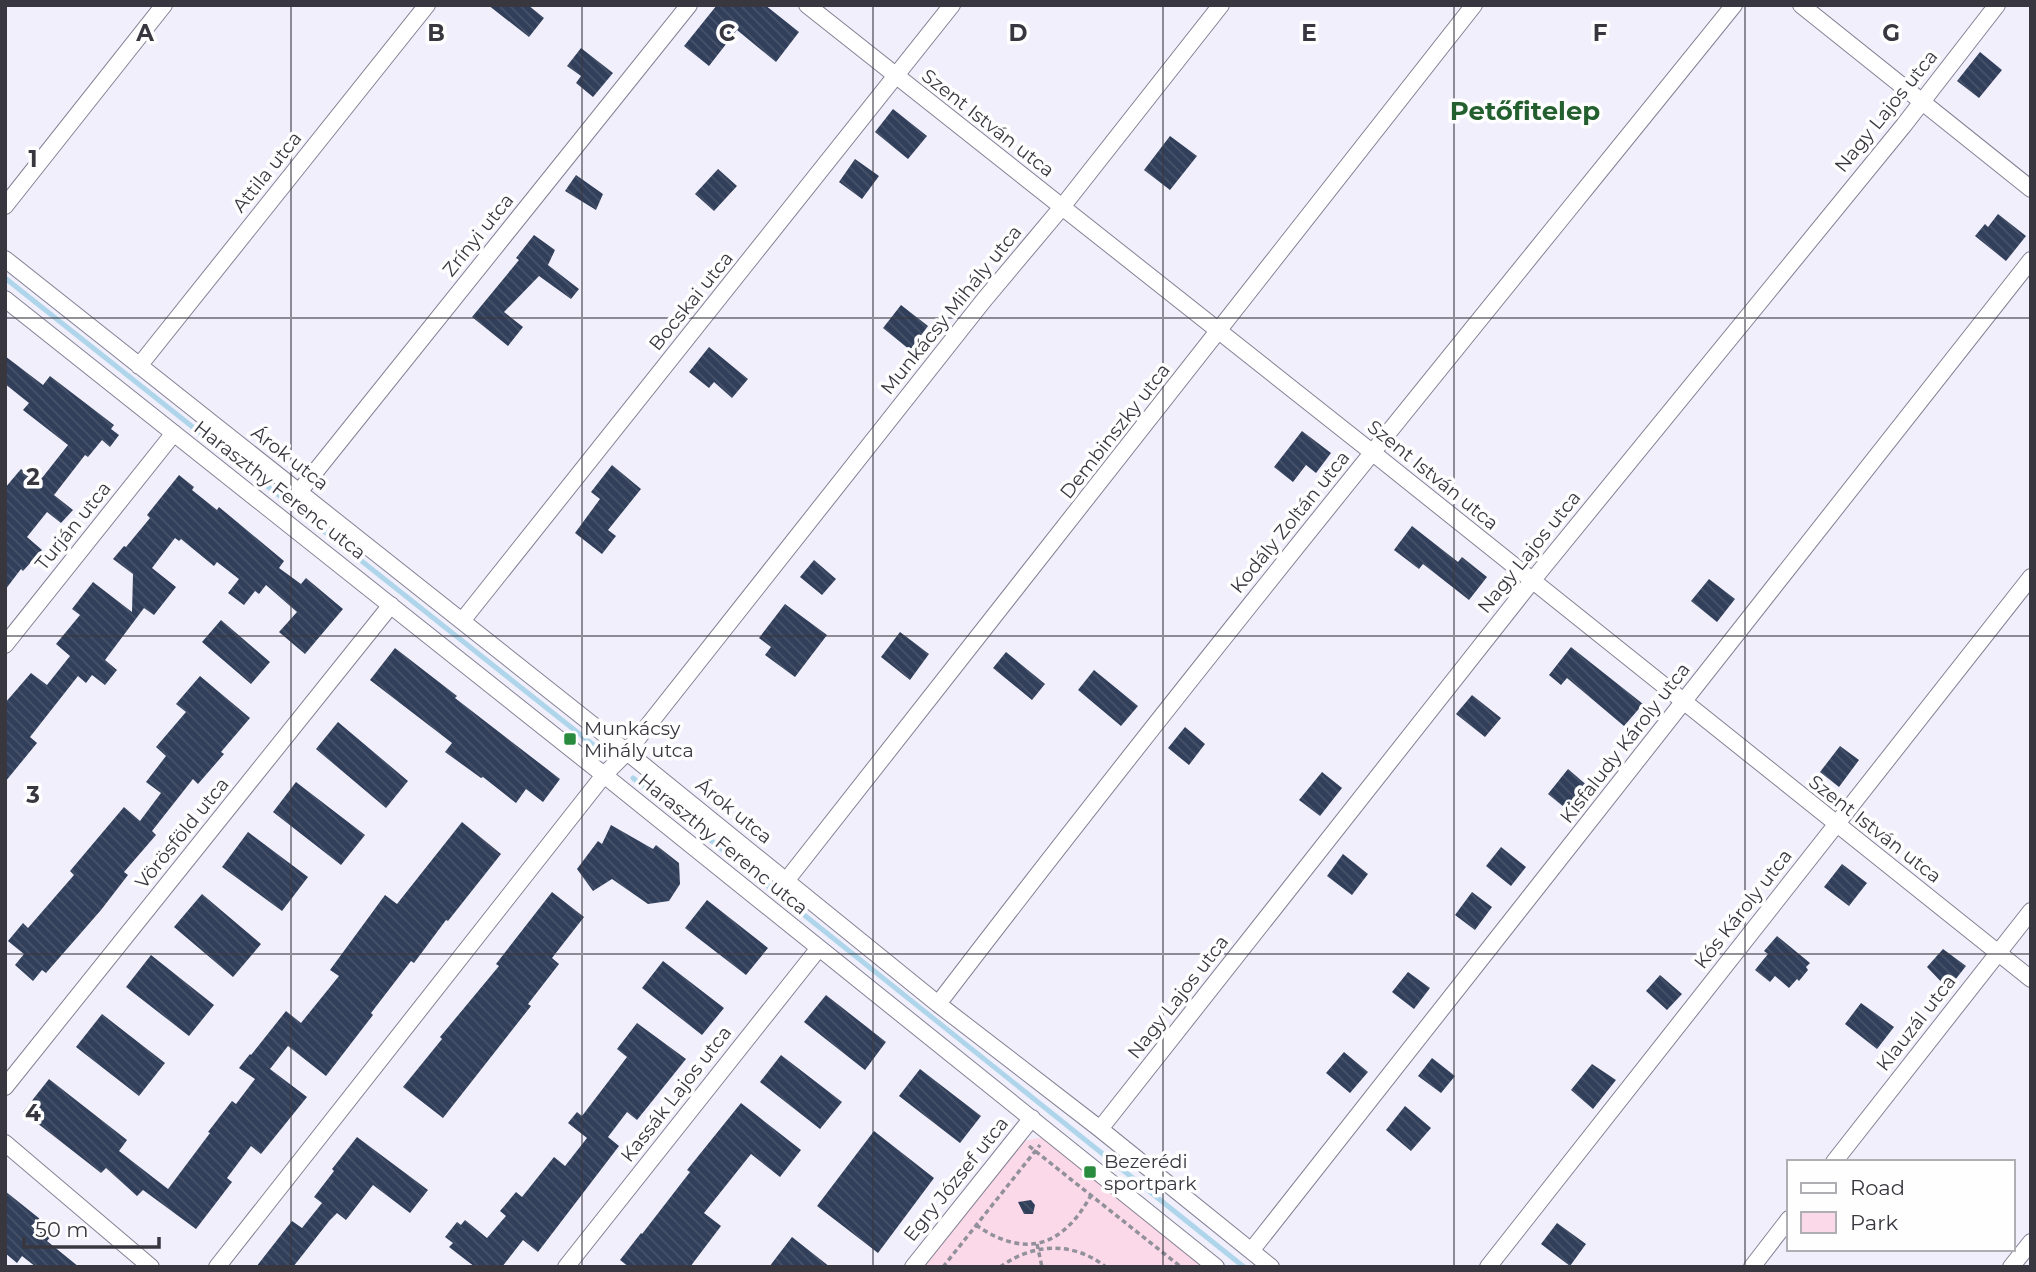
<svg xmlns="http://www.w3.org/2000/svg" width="2036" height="1272" viewBox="0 0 2036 1272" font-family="Montserrat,sans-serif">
<defs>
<pattern id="building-back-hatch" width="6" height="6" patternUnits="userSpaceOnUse" patternTransform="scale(1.75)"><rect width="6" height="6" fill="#313f5a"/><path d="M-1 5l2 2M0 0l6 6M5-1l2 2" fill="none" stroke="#47536a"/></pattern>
</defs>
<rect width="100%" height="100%" fill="#f1effc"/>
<path fill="#fbd9e8" d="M1043,1137L1208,1267H924L1024,1141Z"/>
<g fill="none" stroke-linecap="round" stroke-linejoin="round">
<path stroke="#afd5eb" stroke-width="5" d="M5,278L601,751
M633,778L1244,1267"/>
</g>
<path fill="url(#building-back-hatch)" d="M488,5H528L544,18L529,37Z
M717,5H765L799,32L776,62L737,30L709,66L684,46Z
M581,48L613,73L593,97L576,83L581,76L567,66Z
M1980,52L2002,70L1979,98L1957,81Z
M893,109L927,136L908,159L875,132Z
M1170,136L1197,156L1170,190L1144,170Z
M855,159L879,176L862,199L839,182Z
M718,169L737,186L714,211L695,194Z
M576,175L603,194L596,210L565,191Z
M1998,214L2026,236L2006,261L1975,236L1985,224L1988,227Z
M534,235L555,250L548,265L579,289L571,299L539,276L504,312L523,327L508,346L472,317L519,260L516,258Z
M901,305L928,326L910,350L883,328Z
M709,347L748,379L732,398L714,382L709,388L689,372Z
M5,356L43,385L50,376L114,425L111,429L119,435L110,447L102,440L88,457L85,455L54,495L73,510L61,523L47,512L27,537L42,550L23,571L21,569L5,590V488L21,469L38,483L68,445L23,410L29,403L5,384Z
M1302,431L1331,453L1316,473L1306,465L1293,482L1274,467Z
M612,465L641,489L608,530L616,536L602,554L575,533L600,499L591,492Z
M179,475L194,487L192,490L217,510L219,507L284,561L279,568L301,584L306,578L343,609L305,654L279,632L297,612L266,585L259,594L255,591L244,605L228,593L239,579L217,562L214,566L181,539L179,541L175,538L152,568L176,587L154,615L144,608L105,660L117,670L105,685L92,675L86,683L78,676L30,737L37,743L5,782V703L31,673L47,685L70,656L56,644L80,615L72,609L93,582L132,612L133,574L113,559L124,546L126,547L150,518L147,515Z
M1412,526L1458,562L1462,557L1487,577L1469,600L1423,564L1419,569L1394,550Z
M814,560L836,579L822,595L800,577Z
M1709,579L1735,599L1717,622L1691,601Z
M785,604L827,635L795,677L765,655L771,647L759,638Z
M221,620L270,662L251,684L202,642Z
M900,632L929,654L910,680L881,657Z
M1571,647L1643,704L1624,726L1567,678L1561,685L1549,675Z
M395,648L457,696L455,698L560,779L543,802L526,789L516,803L483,777L481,778L445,752L452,743L370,680Z
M1006,652L1045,684L1032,700L993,668Z
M1094,670L1138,706L1121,726L1078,690Z
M200,676L250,718L221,752L224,754L198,784L193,779L152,831L156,835L124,872L128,875L101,910L46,973L42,970L33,981L15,965L24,954L8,941L23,923L28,928L74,875L70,871L124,807L140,821L161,793L146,782L166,756L156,747L186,712L176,704Z
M1472,695L1501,718L1485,737L1456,714Z
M338,722L408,781L386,808L316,749Z
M1185,727L1205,744L1189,765L1168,748Z
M1840,746L1859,760L1839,787L1820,772Z
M1568,769L1590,788L1570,812L1548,794Z
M1322,772L1342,788L1320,816L1299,800Z
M296,782L365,835L341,865L273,812Z
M462,822L501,854L448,921L446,920L414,963L411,961L371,1013L373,1015L326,1076L288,1046L270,1069L307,1097L261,1154L251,1146L227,1178L232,1182L196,1229L143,1190L137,1196L106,1168L101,1173L23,1112L49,1079L127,1140L119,1151L168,1189L210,1133L208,1132L232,1101L236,1104L255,1079L239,1068L250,1054L251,1055L286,1011L301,1023L339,976L330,970L385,895L397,904Z
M611,825L653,849L656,845L679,863L680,884L669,901L648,904L612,879L593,891L577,869L598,841L602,844Z
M248,832L308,877L282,911L222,867Z
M1501,847L1526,867L1511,886L1486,866Z
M1343,854L1368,874L1352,895L1327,876Z
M1842,864L1867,883L1849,906L1824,887Z
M552,892L584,917L552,958L559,964L528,1004L531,1006L443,1118L403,1087L442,1039L440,1037L499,966L496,964Z
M1472,892L1492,907L1475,930L1455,915Z
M202,894L261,944L233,977L174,927Z
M707,900L768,948L746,975L685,928Z
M1777,936L1810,963L1806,967L1808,970L1799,981L1797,979L1789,988L1775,976L1770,982L1755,970L1768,954L1764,951Z
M1943,949L1966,966L1948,989L1927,967Z
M151,955L214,1005L189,1036L126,987Z
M663,961L724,1008L702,1035L642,988Z
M1408,972L1430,988L1414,1009L1392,992Z
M1660,975L1682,994L1667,1010L1646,991Z
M826,995L886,1042L865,1070L804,1022Z
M1861,1003L1894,1027L1877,1049L1845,1024Z
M102,1014L165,1063L139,1096L76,1047Z
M637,1023L686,1059L637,1120L627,1112L608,1137L619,1146L538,1252L523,1240L502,1267H475L449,1247L453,1243L445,1237L457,1222L461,1225L465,1220L487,1238L506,1216L500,1211L516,1192L522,1197L554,1157L565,1166L587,1138L568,1123L577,1112L582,1116L627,1057L617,1049Z
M1344,1052L1368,1072L1350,1093L1326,1073Z
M781,1055L842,1102L820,1129L760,1082Z
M1432,1058L1455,1076L1441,1093L1418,1076Z
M1592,1064L1616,1080L1593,1109L1571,1090Z
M920,1069L981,1116L960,1143L899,1096Z
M741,1103L801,1150L780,1177L751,1154L704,1213L721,1226L690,1267H629L620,1260L641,1233L642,1234L690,1172L687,1170Z
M1405,1106L1431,1128L1411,1151L1386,1130Z
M874,1131L934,1178L878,1253L817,1206Z
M357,1137L428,1190L410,1213L373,1185L346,1220L337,1213L330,1220L293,1267H256L292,1221L302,1228L322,1203L314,1197L334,1171L332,1169Z
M5,1191L40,1219L37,1223L52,1235L47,1241L79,1267H36L22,1256L17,1263L5,1253Z
M1031,1200L1035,1205L1033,1214H1024L1018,1202Z
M1557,1223L1586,1244L1570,1266L1541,1244Z
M792,1237L830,1267H769Z"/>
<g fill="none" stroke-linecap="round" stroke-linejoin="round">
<g stroke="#848194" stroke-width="18">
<path id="minor" d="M807,5L1373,453L2031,979
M1801,5L2031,189
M5,206L164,5
M5,259L627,752L938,1004L1100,1129L1271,1267
M5,299L604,775L1216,1267
M139,366L427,5
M299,492L689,5
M462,621L952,5
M5,645L174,433
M786,881L1474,5
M938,1004C1196,666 1467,336 1734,5
M5,1087L391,605
M1100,1129L1532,581L1904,125L1997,5
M5,1143L151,1267
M1834,1162L2031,911
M1251,1251L2031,260
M217,1267L604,775L627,752L984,300L1062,207L1221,5
M566,1267L819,948
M913,1267L1032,1118
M1488,1267L2031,577
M1752,1267L1789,1219
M2011,1267L2031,1242"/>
</g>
<path stroke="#92919b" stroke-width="3.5" stroke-dasharray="5 3.5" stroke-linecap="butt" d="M1029,1146L1181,1267
M976,1225C1025,1259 1063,1247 1091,1195
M1037,1244L1042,1267
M943,1267L1040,1145
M1000,1267C1033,1243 1073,1241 1106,1267"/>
<use href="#minor" stroke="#fff" stroke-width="16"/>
</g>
<path fill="none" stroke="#38373f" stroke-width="2" stroke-opacity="0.55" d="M291,5V1267M582,5V1267M873,5V1267M1163,5V1267M1454,5V1267M1745,5V1267M5,318H2031M5,636H2031M5,954H2031"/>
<g fill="#298b3e" stroke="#fefefe" stroke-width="2.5">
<rect x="563" y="732" width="14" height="14" rx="3.5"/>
<rect x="1083" y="1165" width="14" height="14" rx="3.5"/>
</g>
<g text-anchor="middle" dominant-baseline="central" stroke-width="7" stroke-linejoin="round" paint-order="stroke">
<g font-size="19" fill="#38373f" stroke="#fefefe">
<text transform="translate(1886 111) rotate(-51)">Nagy Lajos utca</text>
<text transform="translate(988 123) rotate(38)">Szent István utca</text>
<text transform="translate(267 172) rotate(-51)">Attila utca</text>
<text transform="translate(478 235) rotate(-51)">Zrínyi utca</text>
<text transform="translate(691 301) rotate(-51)">Bocskai utca</text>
<text transform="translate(951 310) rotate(-51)">Munkácsy Mihály utca</text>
<text transform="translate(1115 431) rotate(-52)">Dembinszky utca</text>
<text transform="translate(290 458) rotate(38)">Árok utca</text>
<text transform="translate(1433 475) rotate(39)">Szent István utca</text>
<text transform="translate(280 490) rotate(38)">Haraszthy Ferenc utca</text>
<text transform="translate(1290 522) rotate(-51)">Kodály Zoltán utca</text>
<text transform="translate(73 526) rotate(-51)">Turján utca</text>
<text transform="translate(1529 552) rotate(-51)">Nagy Lajos utca</text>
<text transform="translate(1625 743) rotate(-52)">Kisfaludy Károly utca</text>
<text transform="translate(734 811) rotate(39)">Árok utca</text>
<text transform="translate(1875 829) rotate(38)">Szent István utca</text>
<text transform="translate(182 833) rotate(-51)">Vörösföld utca</text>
<text transform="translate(723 844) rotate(39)">Haraszthy Ferenc utca</text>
<text transform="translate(1743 909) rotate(-52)">Kós Károly utca</text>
<text transform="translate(1178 997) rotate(-52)">Nagy Lajos utca</text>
<text transform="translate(1916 1023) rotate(-52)">Klauzál utca</text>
<text transform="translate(676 1094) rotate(-52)">Kassák Lajos utca</text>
<text transform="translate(956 1179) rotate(-51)">Egry József utca</text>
</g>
<g font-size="19" fill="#38373f" stroke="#fefefe" text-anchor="start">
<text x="584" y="728">Munkácsy<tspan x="584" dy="22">Mihály utca</tspan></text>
<text x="1104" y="1161">Bezerédi<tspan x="1104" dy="22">sportpark</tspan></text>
</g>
<g font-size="26" font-weight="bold" fill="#24602f" stroke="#fefefe">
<text x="1525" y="111">Petőfitelep</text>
</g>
</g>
<g font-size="23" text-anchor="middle" font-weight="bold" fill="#38373f" stroke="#fefefe" stroke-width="7" stroke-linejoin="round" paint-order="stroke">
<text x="145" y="41">A</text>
<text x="436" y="41">B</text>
<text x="727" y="41">C</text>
<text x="1018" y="41">D</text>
<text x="1309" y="41">E</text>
<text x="1600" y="41">F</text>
<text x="1891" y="41">G</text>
<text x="33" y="167">1</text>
<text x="33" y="485">2</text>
<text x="33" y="803">3</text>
<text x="33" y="1121">4</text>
</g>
<rect width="2036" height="1272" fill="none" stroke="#38373f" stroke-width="14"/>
<rect x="1787" y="1160" width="228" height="91" fill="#fefefe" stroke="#afaeb2" stroke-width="2"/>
<rect x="1801" y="1183" width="35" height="10" fill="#ffffff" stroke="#afaeb2" stroke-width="2"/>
<text x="1850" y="1195" font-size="21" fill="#38373f">Road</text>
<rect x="1801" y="1212" width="35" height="21" fill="#fbd9e8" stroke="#afaeb2" stroke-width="2"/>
<text x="1850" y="1230" font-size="21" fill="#38373f">Park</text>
<path d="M24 1237v10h135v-10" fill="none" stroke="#38373f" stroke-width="3.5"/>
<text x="35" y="1237" font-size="21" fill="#38373f" stroke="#fefefe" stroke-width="5" paint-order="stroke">50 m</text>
</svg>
